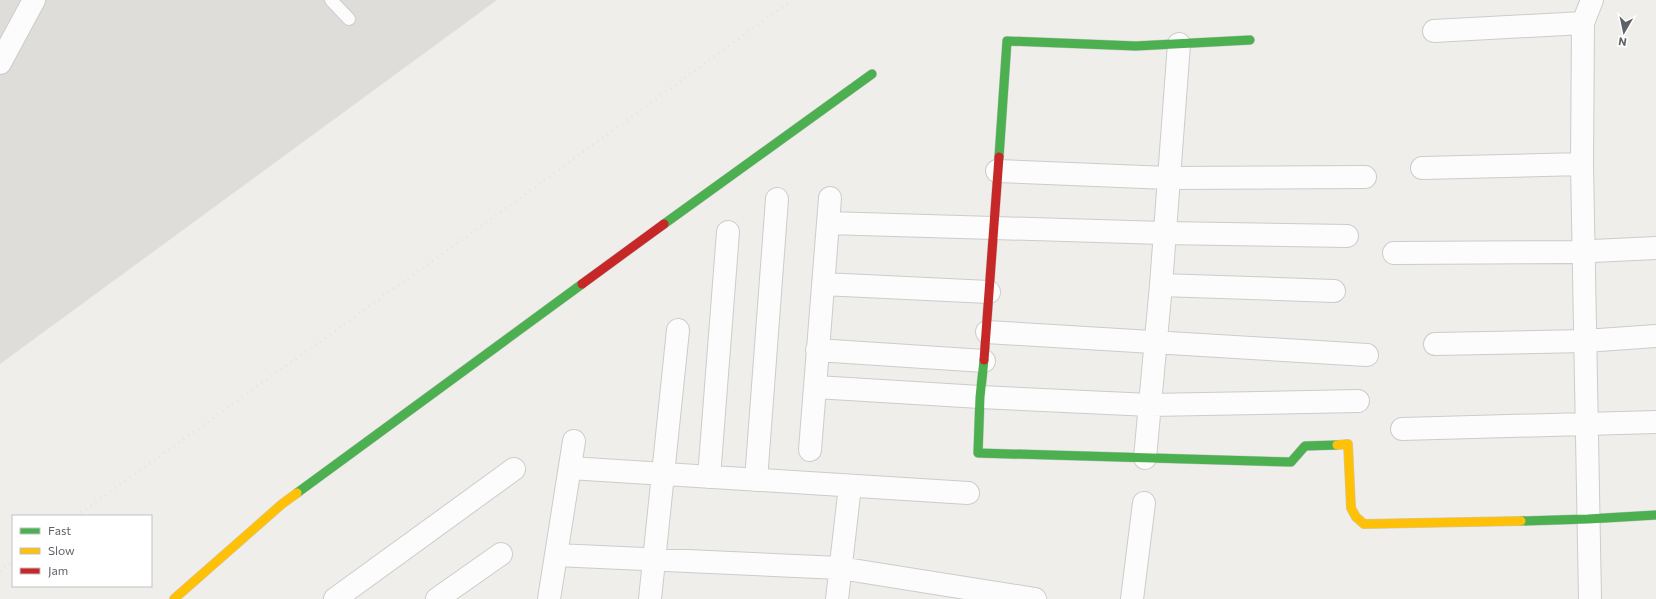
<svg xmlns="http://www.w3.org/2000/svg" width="1656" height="599" viewBox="0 0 1656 599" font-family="Commissioner,sans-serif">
<rect width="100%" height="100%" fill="#efeeea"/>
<path fill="#dfddda" d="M0,0H497L0,364Z"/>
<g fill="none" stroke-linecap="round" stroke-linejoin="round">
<g stroke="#cbcccc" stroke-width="14">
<path id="lane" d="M331,0L349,19"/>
</g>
<g stroke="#cbcccc" stroke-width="24">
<path id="street" d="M1434,31L1583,23
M0,63L34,0
M1422,168L1582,164
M997,171L1168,178L1365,177
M828,223L1163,233L1347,236
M1394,253L1572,252L1656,248
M823,284L989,292
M1161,285L1334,291
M987,332L1367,355
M1435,344L1585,341L1656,336
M817,350L984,361
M816,387L980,397L1150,405L1358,401
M1402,429L1656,422
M810,450L830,198
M1145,458L1161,285L1179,44
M570,468L968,493
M709,477L728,232
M756,480L777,199
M556,555L840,568L1035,599
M335,599L514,469
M437,599L501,554
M549,599L574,441
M650,599L678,330
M837,599L850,486
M1132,599L1144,503
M1590,599L1582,164L1583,23L1592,0"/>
</g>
<g stroke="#cacacb" stroke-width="10">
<path id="fast" d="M999,157L1007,41L1136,46L1250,40
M664,224L872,74
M984,360L980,397L978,453L1291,462L1305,446L1337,445
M297,493L582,284
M1521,521L1588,519L1656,515"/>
</g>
<g stroke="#cacacb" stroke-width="10">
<path id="slow" d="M1337,445L1348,444L1351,508L1356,517L1364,524L1521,521
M174,599L282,504L297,493"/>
</g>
<g stroke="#cacacb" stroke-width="10">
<path id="jam" d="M582,284L664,224
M984,360L999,157"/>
</g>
<use href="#lane" stroke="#fdfcfc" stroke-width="12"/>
<use href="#street" stroke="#fdfcfc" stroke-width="22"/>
<use href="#fast" stroke="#4caf50" stroke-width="9"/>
<use href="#slow" stroke="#ffc107" stroke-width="9"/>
<use href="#jam" stroke="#c62828" stroke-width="9"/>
<path stroke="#e4e4e4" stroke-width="3" stroke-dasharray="1 5" stroke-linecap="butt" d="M76,516L487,222L792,0
M0,571L13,561"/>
</g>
<rect x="12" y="515" width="140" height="72" fill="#ffffff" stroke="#bfc1c3"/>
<rect x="20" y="528" width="20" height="6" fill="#4caf50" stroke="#bfc1c3"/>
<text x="48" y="535" font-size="12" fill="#5f6368">Fast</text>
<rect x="20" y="548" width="20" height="6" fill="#ffc107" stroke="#bfc1c3"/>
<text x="48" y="555" font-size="12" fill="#5f6368">Slow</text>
<rect x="20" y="568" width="20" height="6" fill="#c62828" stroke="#bfc1c3"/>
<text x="48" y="575" font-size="12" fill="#5f6368">Jam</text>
<g transform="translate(1624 32) rotate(189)" stroke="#ffffff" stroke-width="3" paint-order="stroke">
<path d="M0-3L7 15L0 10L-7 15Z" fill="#5f6368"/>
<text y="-6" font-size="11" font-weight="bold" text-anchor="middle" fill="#5f6368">N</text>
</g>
</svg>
